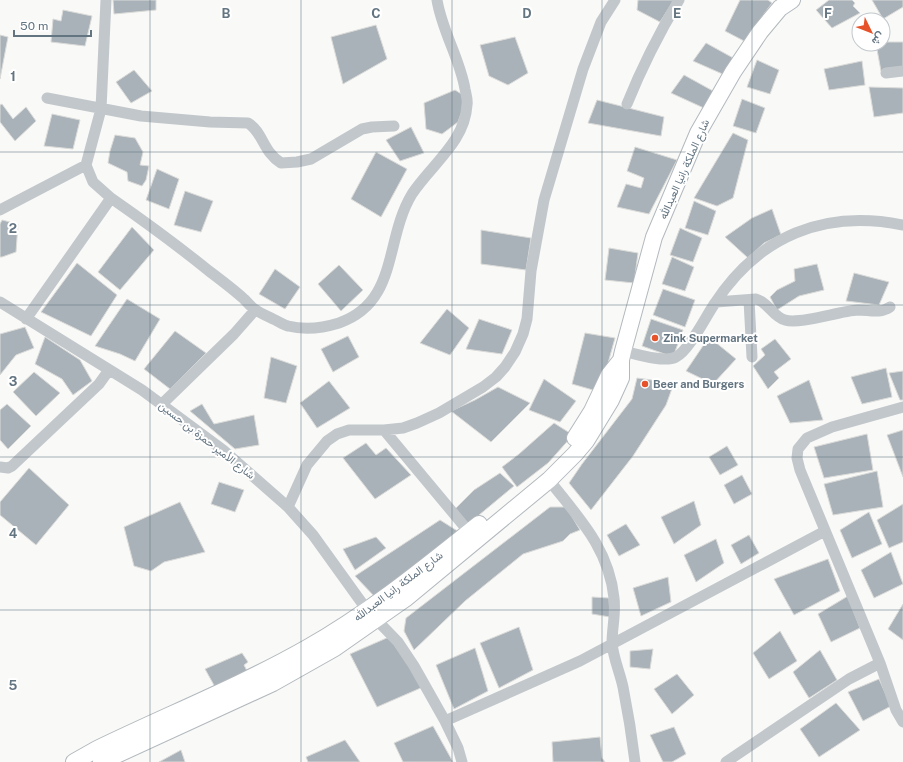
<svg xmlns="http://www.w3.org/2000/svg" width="903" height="762" viewBox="0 0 903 762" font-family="'Public Sans',Vazirmatn,sans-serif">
<rect width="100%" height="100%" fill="#f9f9f7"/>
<path fill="#a9b2b8" stroke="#dbdbd9" d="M113,0H156V10L114,14Z
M638,0H674L660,22L637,10Z
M740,0H768L772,3L744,41L725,31Z
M829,0H852L855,3L853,6L860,13L832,28L816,10Z
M872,0H903V7L883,19Z
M63,10L92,16L85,46L51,42L53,19L61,21Z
M376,25L387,59L343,84L331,37Z
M0,35L8,37L0,79Z
M515,37L528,73L508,85L489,76L480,45Z
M883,42H903V68L881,71L876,44H883Z
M706,43L735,59L727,76L693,61Z
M757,60L779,70L770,94L747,87Z
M862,61L865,85L829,90L824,69Z
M134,70L152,91L131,103L116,82Z
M684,75L713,91L706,109L671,93Z
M869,87L903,88V113L874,117Z
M455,90L463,95L462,111L458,122L442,134L426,129L424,103Z
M742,99L765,108L756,133L733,126Z
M597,100L664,117L661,136L588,123Z
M2,104L13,119L26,107L36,121L15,141L0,122V105Z
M52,114L80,120L73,149L44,146Z
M411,127L424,153L400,161L386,140Z
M733,133L748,140L733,198L717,206L694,198Z
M115,135L135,138L143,152L140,165L149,166L146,180L142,186L128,181L127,172L108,163L110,151Z
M635,147L677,160L649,214L617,207L626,184L641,188L644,178L627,171Z
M376,152L407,169L381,217L351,199Z
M157,169L179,179L169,209L146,200Z
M185,191L213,201L201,232L174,225Z
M694,201L716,211L708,235L685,228Z
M772,209L781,235L764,243L748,258L725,237L752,218Z
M2,220L18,224L16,252L2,257H0V224Z
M132,227L154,250L120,290L98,272Z
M680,228L702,238L693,262L670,255Z
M481,230L531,238L526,270L481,264Z
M609,248L638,253L634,283L605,280Z
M672,257L694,267L685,291L662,284Z
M77,263L117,295L91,336L41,312Z
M817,264L824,290L799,296L777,310L770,297L777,290L795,281L794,269Z
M339,265L363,290L341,311L318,284Z
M275,269L300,287L285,309L259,294Z
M854,273L889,282L879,305L846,301Z
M663,289L695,300L685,327L653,315Z
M127,299L160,319L135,361L120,354L95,346Z
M447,309L469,328L450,355L420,343Z
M479,319L512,330L502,354L466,349Z
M651,319L683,330L673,357L642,346Z
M25,327L34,348L16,355L0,375V334Z
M175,331L206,353L170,389L144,369Z
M585,333L615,338L600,392L572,384Z
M348,336L359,357L333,372L321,349Z
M45,337L80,360L92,381L73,395L62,379L35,364Z
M709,337L736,359L713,384L686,371Z
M775,339L791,359L774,372L779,378L768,389L753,366L765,355L761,349Z
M271,357L297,366L286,403L264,398Z
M886,368L892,397L862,404L851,377Z
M903,371V400H900L889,373Z
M34,372L60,393L36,416L13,392Z
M637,378L674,383L666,405L633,456L591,510L569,483L582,464L632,399Z
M544,379L576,401L560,422L529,410Z
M809,380L823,420L790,423L777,396Z
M329,381L350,408L317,428L300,403Z
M498,387L530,403L491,442L451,411L475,400Z
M7,404L31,426L8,449L0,440V410Z
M202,404L214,424L254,415L259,445L235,449L190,411Z
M554,423L573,435L548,463L517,487L502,467L519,454Z
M903,430V477L887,435Z
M867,434L873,470L824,478L814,447Z
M366,443L376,455L386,448L411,475L375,499L343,458Z
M727,446L738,465L720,475L709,457Z
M29,468L69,505L36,545L0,515V502Z
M877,471L883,507L833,515L824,484Z
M500,473L514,486L467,525L455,509L474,490Z
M742,475L752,494L734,504L724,485Z
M219,482L244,490L235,512L211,504Z
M694,501L701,525L674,544L661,517Z
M180,502L205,552L164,562L151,571L134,566L124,527Z
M903,504V542L889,548L877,520Z
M550,507H566L580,530L570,534L563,541L523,554L465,601L414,650L404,631L406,618Z
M869,512L882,544L852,558L840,530Z
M440,520L459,532L375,597L355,576Z
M626,524L640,545L619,556L607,535Z
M749,535L759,553L741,564L731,545Z
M376,537L386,548L355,570L343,549Z
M716,539L724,563L696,582L684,555Z
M891,552L903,584L874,598L861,570Z
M828,559L840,591L794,615L774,579Z
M668,577L671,602L641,616L633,588Z
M848,596L860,628L831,642L818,614Z
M592,597L609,598L610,617L592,614Z
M903,604V640L888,629Z
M519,627L533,670L499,688L480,643Z
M780,631L797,661L769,679L753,653Z
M389,637L423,687L377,707L350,654Z
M475,648L488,691L454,709L436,665Z
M653,649L650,669L630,667V651Z
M820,650L837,680L809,698L793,672Z
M242,653L248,662L244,665L249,675L215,687L205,669Z
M677,674L694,695L672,714L654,689Z
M879,679L891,706L863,721L848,692Z
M836,703L860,730L819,757L800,729Z
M433,726L453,762H403L394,743Z
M674,727L686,754L672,762H663L650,735Z
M600,737L602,758L605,762H553L552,742Z
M345,740L360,762H308L306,757Z
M181,750L185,762H159Z"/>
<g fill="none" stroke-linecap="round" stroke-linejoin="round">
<g stroke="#b2b9be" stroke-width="18">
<path id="secondary" d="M575,438L592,411L609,375L621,360
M74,762L97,749C167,715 240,686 307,648C369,613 424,568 479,524
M101,762L273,683L335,648L405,599L549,480L575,454L586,441L611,400L621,378V360L623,351L654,237L698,133L733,72L760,32L780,8L792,0"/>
</g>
<path stroke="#c2c7cb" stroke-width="11" d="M886,73L903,71
M47,98L141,116L210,122L248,123C263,132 263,152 281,163L297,162L311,159L362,129L372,127L394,126
M627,104C642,67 658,35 679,0
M111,198C144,221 177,245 209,271C221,280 233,289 244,299C248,303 252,308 256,310C261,314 268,316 273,319C278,321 283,325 288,326C304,330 323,328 339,323C399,302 384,240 412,194C431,165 465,142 467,105C468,100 466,94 465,89C460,59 442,31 437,0
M0,210L86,165
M749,300L752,357
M0,302L142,390L223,450L288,507L313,535L367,610L398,642L414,666L445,721L458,748L462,762
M716,302L756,299C768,302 773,317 785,320C800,325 839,311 858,310C869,310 880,314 890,307
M26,319L111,198L93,182L86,165L101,109L106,0
M623,351C636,354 664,363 676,357C689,351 706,316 715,303C759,236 824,209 903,225
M161,405L234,334L255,310
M903,407L832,427L807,438L798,449L797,458L800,470L880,663L896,710L903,722
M384,430L469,532
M0,467L8,468L12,466L99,384L109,370
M549,480C578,517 609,548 614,598C616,613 612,628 612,643C613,657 620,673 623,687C628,712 632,737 635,762
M288,507L307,465L327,441L337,434L349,430H384L403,428L417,423L439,413L483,387L496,377L505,367L515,352L523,334L527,319L531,271L544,200L583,69L601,22L615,0
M445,721L580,661L825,531
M726,762L849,679L880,663"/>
<use href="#secondary" stroke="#fff" stroke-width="16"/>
</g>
<path fill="none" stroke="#647582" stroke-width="1" stroke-opacity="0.55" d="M150,0V762M301,0V762M452,0V762M602,0V762M752,0V762M0,152H903M0,305H903M0,457H903M0,610H903"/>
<g fill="#e6532a" stroke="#fff" stroke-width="1.5">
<circle cx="655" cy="338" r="4"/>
<circle cx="645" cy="384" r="4"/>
</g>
<g text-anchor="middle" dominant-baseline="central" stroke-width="4" stroke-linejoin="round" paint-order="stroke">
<g font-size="11" fill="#647582" stroke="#fff">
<text transform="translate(684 169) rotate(-66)">شارع الملكة رانيا العبدالله</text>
<text transform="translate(207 440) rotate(38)">شارع الأمير حمزة بن حسين</text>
<text transform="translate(398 586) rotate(-37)">شارع الملكة رانيا العبدالله</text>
</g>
<g font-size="11" font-weight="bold" fill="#647582" stroke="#fff" text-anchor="start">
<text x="663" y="338">Zink Supermarket</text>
<text x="653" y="384">Beer and Burgers</text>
</g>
</g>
<g font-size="13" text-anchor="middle" font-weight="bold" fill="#647582" stroke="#fff" stroke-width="4" stroke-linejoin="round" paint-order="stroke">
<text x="226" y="18">B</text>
<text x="376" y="18">C</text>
<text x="527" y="18">D</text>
<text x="677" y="18">E</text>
<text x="828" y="18">F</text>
<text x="13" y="81">1</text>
<text x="13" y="233">2</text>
<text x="13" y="386">3</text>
<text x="13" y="538">4</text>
<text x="13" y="690">5</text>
</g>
<g transform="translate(871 32) rotate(133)"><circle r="19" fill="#ffffff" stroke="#c1c8cd"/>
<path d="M0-3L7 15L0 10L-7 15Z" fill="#e6532a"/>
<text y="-6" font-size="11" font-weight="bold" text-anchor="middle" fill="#647582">ش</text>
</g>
<path d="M14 30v6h77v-6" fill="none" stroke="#647582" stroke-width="2"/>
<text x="20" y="30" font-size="12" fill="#647582" stroke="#ffffff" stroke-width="3" paint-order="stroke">50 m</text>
</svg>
